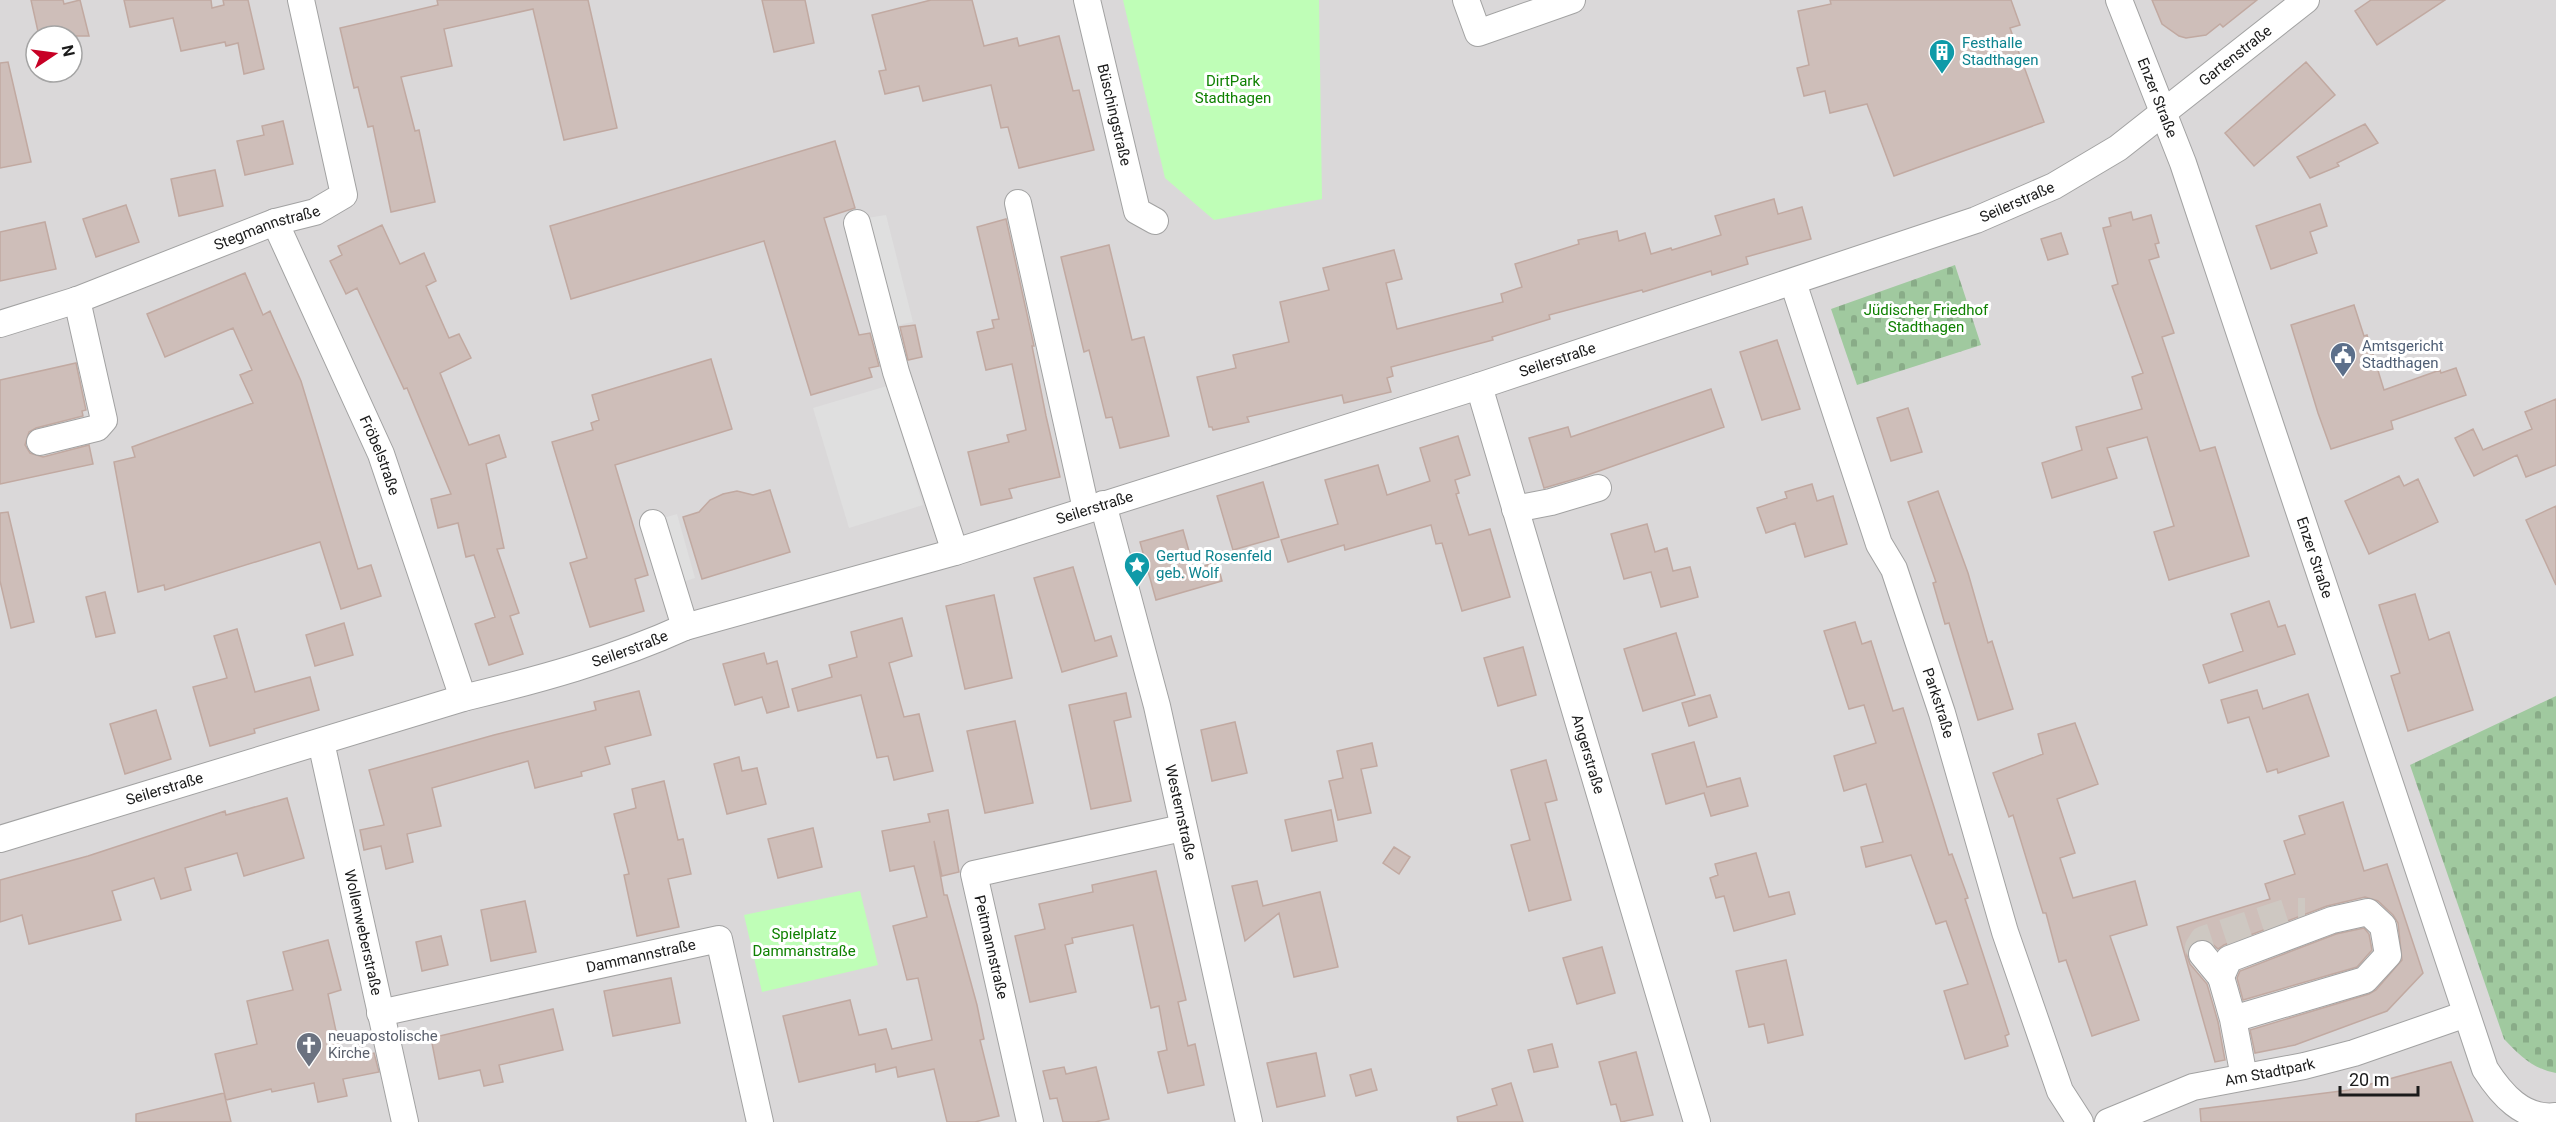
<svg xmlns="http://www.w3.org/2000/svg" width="2556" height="1122" viewBox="0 0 2556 1122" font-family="Roboto,sans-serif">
<defs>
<pattern id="cemetery-stones" width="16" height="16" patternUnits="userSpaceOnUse" patternTransform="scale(1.5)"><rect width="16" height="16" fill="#a0c99f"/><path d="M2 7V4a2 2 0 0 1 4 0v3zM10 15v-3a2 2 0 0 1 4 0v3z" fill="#89ac88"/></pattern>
</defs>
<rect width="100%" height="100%" fill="#eee7e0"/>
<path fill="#dad8d9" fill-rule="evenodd" d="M0,0H2556V1122H0ZM36,36H72V72H36Z"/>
<path fill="url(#cemetery-stones)" d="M1955,265L1981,345L1857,385L1831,309Z
M2556,696V1073C2533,1069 2519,1055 2504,1039L2410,765Z"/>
<path fill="#bffeb7" d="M1123,0H1319L1322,199L1214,220L1165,178Z
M860,891L878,965L762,992L744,915Z"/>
<path fill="#dfdfdf" d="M886,215L913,322L894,326L867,218Z
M887,386L923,505L849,528L813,408Z
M677,514L695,578L676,584L657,520Z"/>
<path fill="#cebeb9" stroke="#c1a9a1" stroke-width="1.5" d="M31,0H63L64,4L80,0L89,36H39Z
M124,0H211L212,8L224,5L223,0H248L264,69L244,74L238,43L226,46L225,42L181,51L173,18L130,27Z
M437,0H588L617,128L564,140L533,9L444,29L452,66L401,77L415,131L419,130L435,202L391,212L373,126L368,127L358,87L354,88L340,28L438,5Z
M762,0H805L814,43L774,52Z
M931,0H972L984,46L1017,38L1019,46L1059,36L1073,91L1079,90L1094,150L1019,168L1008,127L1001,128L991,85L923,101L919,86L885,94L879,71L886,70L872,15Z
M1830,0H2011L2020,25L2010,28L2044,122L1894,176L1867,104L1830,113L1825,91L1804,96L1797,68L1809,65L1798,11L1831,4Z
M2152,0H2257L2223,27L2220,24L2206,35L2186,38L2179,36L2162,24Z
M2371,0H2445L2377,45L2355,11Z
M8,62L31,162L0,168V63Z
M2306,62L2335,95L2254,166L2225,133Z
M283,121L293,164L245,175L237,141L264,135L262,126Z
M2365,124L2378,143L2337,163L2339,166L2310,178L2297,157Z
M835,141L855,208L824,218L859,335L870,333L879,366L869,368L872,377L811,395L764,241L571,299L550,226Z
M215,170L223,206L179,216L171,179Z
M1774,199L1778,214L1802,207L1811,239L1746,257L1748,264L1712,275L1711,271L1643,292L1642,290L1549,315L1550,319L1492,337L1493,340L1391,367L1393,376L1387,378L1391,392L1344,403L1342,395L1247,417L1249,422L1213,430L1212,427H1209L1197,377L1236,368L1233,355L1289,342L1280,302L1329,290L1323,268L1394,250L1402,279L1386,283L1397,329L1503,302L1501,294L1522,287L1515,264L1579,244L1578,240L1617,231L1619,241L1645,233L1651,254L1671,248L1672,250L1721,235L1715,216Z
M2320,204L2327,226L2310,232L2317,253L2271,269L2256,226Z
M126,205L139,242L96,257L83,219Z
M2131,212L2133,220L2151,215L2159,243L2155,244L2159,257L2149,260L2174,333L2162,337L2200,451L2215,447L2249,556L2169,580L2154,532L2174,526L2147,437L2107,448L2117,478L2052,498L2042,463L2082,450L2076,427L2142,409L2132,377L2143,373L2112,286L2118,284L2103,228L2111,226L2109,218Z
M1006,219L1034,346H1032L1046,416L1060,477L1009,489L1012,498L981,505L968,452L1009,442L1007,435L1026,430L1012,364L986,370L977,332L994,328L992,320L999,319L977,227Z
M45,222L56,269L0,281V232Z
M382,225L400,264L424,253L436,281L426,286L449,338L459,334L471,358L440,373L469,445L499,435L506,457L486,464L504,548L497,549L519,613L510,616L523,654L489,665L475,624L495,617L474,555L466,557L458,523L438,528L431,499L451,494L407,388L404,389L357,288L346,294L330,261L342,255L338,246Z
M2061,233L2068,254L2048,260L2041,239Z
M1109,245L1132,340L1144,337L1169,436L1120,448L1112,417L1106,418L1089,350L1084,352L1061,257Z
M245,273L263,315L270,311L301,381L358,569L371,565L381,596L341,609L320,542L165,590L164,585L138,592L114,462L135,457L132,447L253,403L240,375L252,370L233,328L165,357L147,314Z
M2354,305L2364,336L2367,335L2384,390L2440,370L2441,373L2456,368L2466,395L2391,421L2393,429L2331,449L2318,413L2291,325Z
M915,325L922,357L908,360L900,327Z
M1777,340L1800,409L1762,420L1740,352Z
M711,359L732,429L615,465L648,575L635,579L644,611L590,627L570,563L587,558L552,442L593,430L591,423L599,420L592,395Z
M76,363L86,410L82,411L83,416L36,428L29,432L25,445L30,453L43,457L89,445L93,464L0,484V380Z
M1711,389L1724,427L1582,477L1544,488L1529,438L1568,427L1571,437Z
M2556,399V465L2526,477L2517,455L2474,476L2455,438L2473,429L2483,450L2532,429L2525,412Z
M1908,408L1922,452L1891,461L1877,418Z
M1458,436L1470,475L1455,480L1459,493L1456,494L1469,535L1490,529L1510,597L1462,611L1442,543L1436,544L1431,525L1345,550L1344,545L1288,562L1281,540L1338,524L1325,480L1378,465L1387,495L1430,481L1420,448Z
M2399,476L2404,486L2418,479L2438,522L2369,554L2345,501Z
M1263,482L1279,537L1233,550L1217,496Z
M1812,484L1817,501L1833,496L1847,544L1805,557L1795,523L1766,533L1757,508L1787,498L1785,492Z
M770,490L790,552L702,579L683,517L699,512L710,500L723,494L737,491L753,495Z
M1938,491L1968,573L1988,643L1992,641L2013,709L1978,720L1949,623L1945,624L1933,583L1936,582L1908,502Z
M2556,506V585L2526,520Z
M8,512L34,622L11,628L0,581V513Z
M1647,524L1655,552L1667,548L1673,571L1690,567L1698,597L1661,607L1651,572L1624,579L1611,534Z
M1183,530L1194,569L1217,562L1222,581L1156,600L1140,542Z
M1073,567L1095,641L1111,636L1117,656L1062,672L1034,578Z
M105,592L115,633L96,637L86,597Z
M2415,594L2429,640L2449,632L2473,710L2408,731L2391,676L2400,673L2379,605Z
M994,595L1012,678L965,689L946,606Z
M2269,601L2278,627L2285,625L2295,654L2209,683L2203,665L2243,651L2231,614Z
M902,618L912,656L889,663L904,717L919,714L933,771L894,780L888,756L877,758L861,695L798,711L792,689L832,677L829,665L857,657L851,632Z
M1855,622L1862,644L1871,641L1893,711L1903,708L1949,855L1952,854L1968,898L1965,899L2009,1034L2005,1036L2008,1046L1965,1059L1944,991L1968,984L1946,921L1936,924L1911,855L1866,867L1861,847L1883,842L1866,784L1844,791L1834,756L1876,743L1864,705L1849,709L1824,631Z
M344,623L353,655L315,666L306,635Z
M237,629L255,692L310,677L319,710L254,729L255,733L210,746L193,687L227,678L214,636Z
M1676,633L1695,695L1643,711L1624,649Z
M1523,647L1536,695L1498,706L1484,658Z
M764,653L767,664L777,661L789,707L767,713L762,697L735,705L723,664Z
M2257,690L2263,709L2308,694L2329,756L2278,773L2277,769L2267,772L2249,717L2228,723L2221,700Z
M639,691L651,735L605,747L610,764L581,772L582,776L535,788L528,761L432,788L441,826L407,834L413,862L386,869L381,846L364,850L360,830L384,825L369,770L494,735L596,710L594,702Z
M1126,693L1131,717L1114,721L1131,801L1091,809L1069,705Z
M1710,695L1717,717L1689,726L1682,703Z
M156,710L171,759L125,774L110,724Z
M1015,721L1033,803L985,813L967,731Z
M1235,722L1247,773L1212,781L1201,730Z
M2075,723L2098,784L2057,799L2075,853L2060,858L2073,898L2135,881L2147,925L2110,936L2139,1020L2092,1036L2066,960L2059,962L2046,913H2043L2013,815L2009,817L1993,773L2043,754L2038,734Z
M1694,742L1707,787L1740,778L1748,806L1711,816L1704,793L1666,804L1652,754Z
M1372,743L1377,766L1361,769L1371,813L1338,820L1329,781L1343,778L1337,751Z
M739,757L742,771L757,768L766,804L727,814L714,764Z
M1546,760L1557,800L1545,803L1571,900L1529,911L1511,845L1530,840L1511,770Z
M664,781L678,840L683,839L691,874L668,879L679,927L637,936L624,875L629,874L614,814L636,808L632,789Z
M287,798L304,858L244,876L237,853L185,868L191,890L161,899L154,878L112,891L121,920L29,944L22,915L0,922V880L88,856L225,811L226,815Z
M2343,802L2364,871L2387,864L2423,973L2387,1011L2295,1045L2255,1053L2250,1030L2369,994L2376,990L2402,960L2398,923L2393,915L2378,901L2365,897L2327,906L2224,945L2218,949L2208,940L2199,939L2188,948L2187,956L2190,964L2207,984L2218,1022L2225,1060L2215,1062L2177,927L2270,899L2265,884L2295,874L2284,841L2305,834L2299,816Z
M948,810L959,872L942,876L934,841L944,895H947L977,1005L984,1039L980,1040L999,1116L975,1122H947L934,1069L898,1077L896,1067L876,1072L875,1064L799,1082L783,1016L850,1000L859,1035L886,1029L892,1049L932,1040L918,978L907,980L893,926L927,917L914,866L890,871L882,831L930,822L928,814Z
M1331,810L1337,841L1292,851L1285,820Z
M813,828L822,867L778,878L768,839Z
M1394,847L1410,857L1399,874L1383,863Z
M1756,853L1769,897L1789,892L1795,914L1734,931L1724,896L1716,898L1710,878L1718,875L1715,864Z
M1156,871L1186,1000L1178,1002L1188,1046L1195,1044L1204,1085L1168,1093L1158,1052L1167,1050L1159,1006L1151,1008L1133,925L1072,938L1073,943L1065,945L1076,992L1030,1002L1015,936L1045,929L1039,904L1093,892L1092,885Z
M1257,881L1263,906L1320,892L1338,967L1294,977L1279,913L1245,941L1232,886Z
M525,901L536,952L491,961L481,910Z
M2364,928L2369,934L2372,950L2357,967L2243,1000L2237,978L2240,971L2336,934Z
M441,936L448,965L422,971L416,942Z
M328,940L341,990L328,994L342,1059L374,1053L379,1072L343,1079L347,1096L318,1102L314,1083L272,1092L271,1089L226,1100L215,1054L257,1044L247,1001L293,990L283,952Z
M1602,947L1615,993L1577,1004L1563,958Z
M1786,960L1803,1035L1768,1043L1764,1024L1749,1027L1736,971Z
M671,978L680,1023L613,1036L604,991Z
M553,1009L563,1050L499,1065L503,1082L484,1086L480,1070L439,1079L431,1038Z
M1552,1044L1558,1067L1534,1072L1528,1050Z
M1636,1052L1653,1115L1621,1122L1616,1104L1611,1105L1599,1062Z
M1316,1053L1325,1096L1277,1107L1267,1063Z
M2451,1062L2473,1122H2201L2200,1109L2349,1090Z
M1064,1067L1066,1074L1096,1067L1109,1119L1095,1122H1063L1057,1098L1050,1099L1043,1071Z
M1371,1069L1377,1090L1356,1096L1350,1075Z
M1511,1083L1523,1122H1458L1457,1117L1497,1105L1492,1089Z
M224,1093L231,1122H136V1114Z"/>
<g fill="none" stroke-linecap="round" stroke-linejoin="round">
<path stroke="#cec8c2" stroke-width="26" stroke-dasharray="26 13" stroke-linecap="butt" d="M2202,954L2198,947L2203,939L2289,911H2305"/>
<g stroke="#a2a2a2" stroke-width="28">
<g id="minor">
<path id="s1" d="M1087,0L1137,211L1155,221"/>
<path d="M1466,0L1478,33L1572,0"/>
<path id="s2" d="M2119,0L2183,163L2485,1069C2501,1094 2523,1120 2556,1116"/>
<path d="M1018,203L1086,509"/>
<path id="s3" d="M275,222L381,454L463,698"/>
<path d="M857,223L896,372L955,552"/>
<path id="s4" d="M1793,282L1879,544L1894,569L1942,713L2005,932L2060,1091L2080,1122"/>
<path id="s5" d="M0,324L77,300L275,222L315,212L344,195L301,0"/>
<path id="s6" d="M1479,386L1697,1122"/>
<path d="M40,442L97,428L104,420L77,300"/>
<path id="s7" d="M1103,504L1157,706L1249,1122"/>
<path d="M1515,509L1551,502L1598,488"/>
<path d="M653,523L685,627"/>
<path id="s8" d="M321,742L405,1122"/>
<path id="s9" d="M0,839L463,698C538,680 615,659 685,627L955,552L1479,386L1976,220L2054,186L2118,148L2306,0"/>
<path d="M2202,954L2221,977"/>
<path id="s10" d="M380,1013L719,939L760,1122"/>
<path d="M2233,1019L2365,980L2388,955L2383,926L2368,912L2332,920L2229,959L2221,977L2233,1019L2244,1077"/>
<path d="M1030,1122L974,874L1182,828"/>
<path id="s11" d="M2108,1122L2193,1087L2304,1066L2354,1053L2466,1014"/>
</g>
</g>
<use href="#minor" stroke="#fff" stroke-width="26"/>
</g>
<defs>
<g id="building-pin" transform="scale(1.35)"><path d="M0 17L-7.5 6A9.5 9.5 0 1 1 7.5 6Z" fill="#0f9aa8" stroke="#fff"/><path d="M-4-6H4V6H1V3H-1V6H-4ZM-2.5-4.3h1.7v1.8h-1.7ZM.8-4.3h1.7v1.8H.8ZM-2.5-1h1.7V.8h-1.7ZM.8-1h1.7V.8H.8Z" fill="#fff"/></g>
<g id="civic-pin" transform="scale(1.35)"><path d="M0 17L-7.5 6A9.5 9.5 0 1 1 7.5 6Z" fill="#5c6f8a" stroke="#fff"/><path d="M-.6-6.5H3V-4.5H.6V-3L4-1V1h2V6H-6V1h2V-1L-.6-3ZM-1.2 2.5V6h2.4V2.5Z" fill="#fff"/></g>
<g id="sight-pin" transform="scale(1.35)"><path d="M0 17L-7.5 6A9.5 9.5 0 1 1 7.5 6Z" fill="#0f9aa8" stroke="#fff"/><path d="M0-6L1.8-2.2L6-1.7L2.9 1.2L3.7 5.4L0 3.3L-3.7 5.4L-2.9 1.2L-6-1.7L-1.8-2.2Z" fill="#fff"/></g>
<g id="church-pin" transform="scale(1.35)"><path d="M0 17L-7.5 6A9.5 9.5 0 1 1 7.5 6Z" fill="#6b7280" stroke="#fff"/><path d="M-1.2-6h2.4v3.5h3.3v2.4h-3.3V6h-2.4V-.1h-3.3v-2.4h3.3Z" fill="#fff"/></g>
</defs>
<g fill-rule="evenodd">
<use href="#building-pin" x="1942" y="52"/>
<use href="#civic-pin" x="2343" y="355"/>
<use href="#sight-pin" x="1137" y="565"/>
<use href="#church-pin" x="309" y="1045"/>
</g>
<g text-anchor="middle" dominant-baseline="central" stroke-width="6" stroke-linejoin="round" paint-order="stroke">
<g font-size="15" fill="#0d838f" stroke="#fff" text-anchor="start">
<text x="1962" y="43">Festhalle<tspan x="1962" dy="17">Stadthagen</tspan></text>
<text x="1156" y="556">Gertud Rosenfeld<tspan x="1156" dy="17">geb. Wolf</tspan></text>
</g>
<g font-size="15" fill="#1b1b1b" stroke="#fff">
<text stroke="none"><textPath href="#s9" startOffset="2380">Gartenstraße</textPath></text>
<text stroke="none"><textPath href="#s2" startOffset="105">Enzer Straße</textPath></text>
<text stroke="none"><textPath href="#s1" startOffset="118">Büschingstraße</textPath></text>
<text stroke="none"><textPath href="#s9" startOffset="2116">Seilerstraße</textPath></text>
<text stroke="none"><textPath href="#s5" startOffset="284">Stegmannstraße</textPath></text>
<text stroke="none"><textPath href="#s9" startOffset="1630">Seilerstraße</textPath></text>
<text stroke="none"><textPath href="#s3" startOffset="256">Fröbelstraße</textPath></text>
<text stroke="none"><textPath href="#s9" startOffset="1144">Seilerstraße</textPath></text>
<text stroke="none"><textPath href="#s2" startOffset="591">Enzer Straße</textPath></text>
<text stroke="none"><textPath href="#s9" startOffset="658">Seilerstraße</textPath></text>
<text stroke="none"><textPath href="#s4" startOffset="446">Parkstraße</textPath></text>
<text stroke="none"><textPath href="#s6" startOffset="384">Angerstraße</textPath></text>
<text stroke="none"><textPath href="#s9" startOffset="172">Seilerstraße</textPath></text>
<text stroke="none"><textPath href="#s7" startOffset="318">Westernstraße</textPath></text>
<text stroke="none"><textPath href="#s8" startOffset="195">Wollenweberstraße</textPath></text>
<text transform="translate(991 947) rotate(77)">Peitmannstraße</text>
<text stroke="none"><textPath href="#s10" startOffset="267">Dammannstraße</textPath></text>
<text stroke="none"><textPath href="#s11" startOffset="170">Am Stadtpark</textPath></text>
</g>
<g font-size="15" fill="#0f8102" stroke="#fff">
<text x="1233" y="81">DirtPark<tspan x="1233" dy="17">Stadthagen</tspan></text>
<text x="1926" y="310">Jüdischer Friedhof<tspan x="1926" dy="17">Stadthagen</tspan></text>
<text x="804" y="934">Spielplatz<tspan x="804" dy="17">Dammanstraße</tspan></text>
</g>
<g font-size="15" fill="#4e5e75" stroke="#fff" text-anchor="start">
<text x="2362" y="346">Amtsgericht<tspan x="2362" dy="17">Stadthagen</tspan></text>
</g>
<g font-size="15" fill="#5b616d" stroke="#fff" text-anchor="start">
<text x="328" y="1036">neuapostolische<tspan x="328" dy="17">Kirche</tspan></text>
</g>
</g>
<g transform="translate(54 54) rotate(77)"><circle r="28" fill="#ffffff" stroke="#a4a4a4" stroke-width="1.5"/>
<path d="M0-4.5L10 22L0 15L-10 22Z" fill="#c70025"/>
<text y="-9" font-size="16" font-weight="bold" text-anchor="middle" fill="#1b1b1b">N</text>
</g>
<path d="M2340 1086v9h78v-9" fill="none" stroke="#1b1b1b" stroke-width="3"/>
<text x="2349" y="1086" font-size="18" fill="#1b1b1b" stroke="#ffffff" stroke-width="4.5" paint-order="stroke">20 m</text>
</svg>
